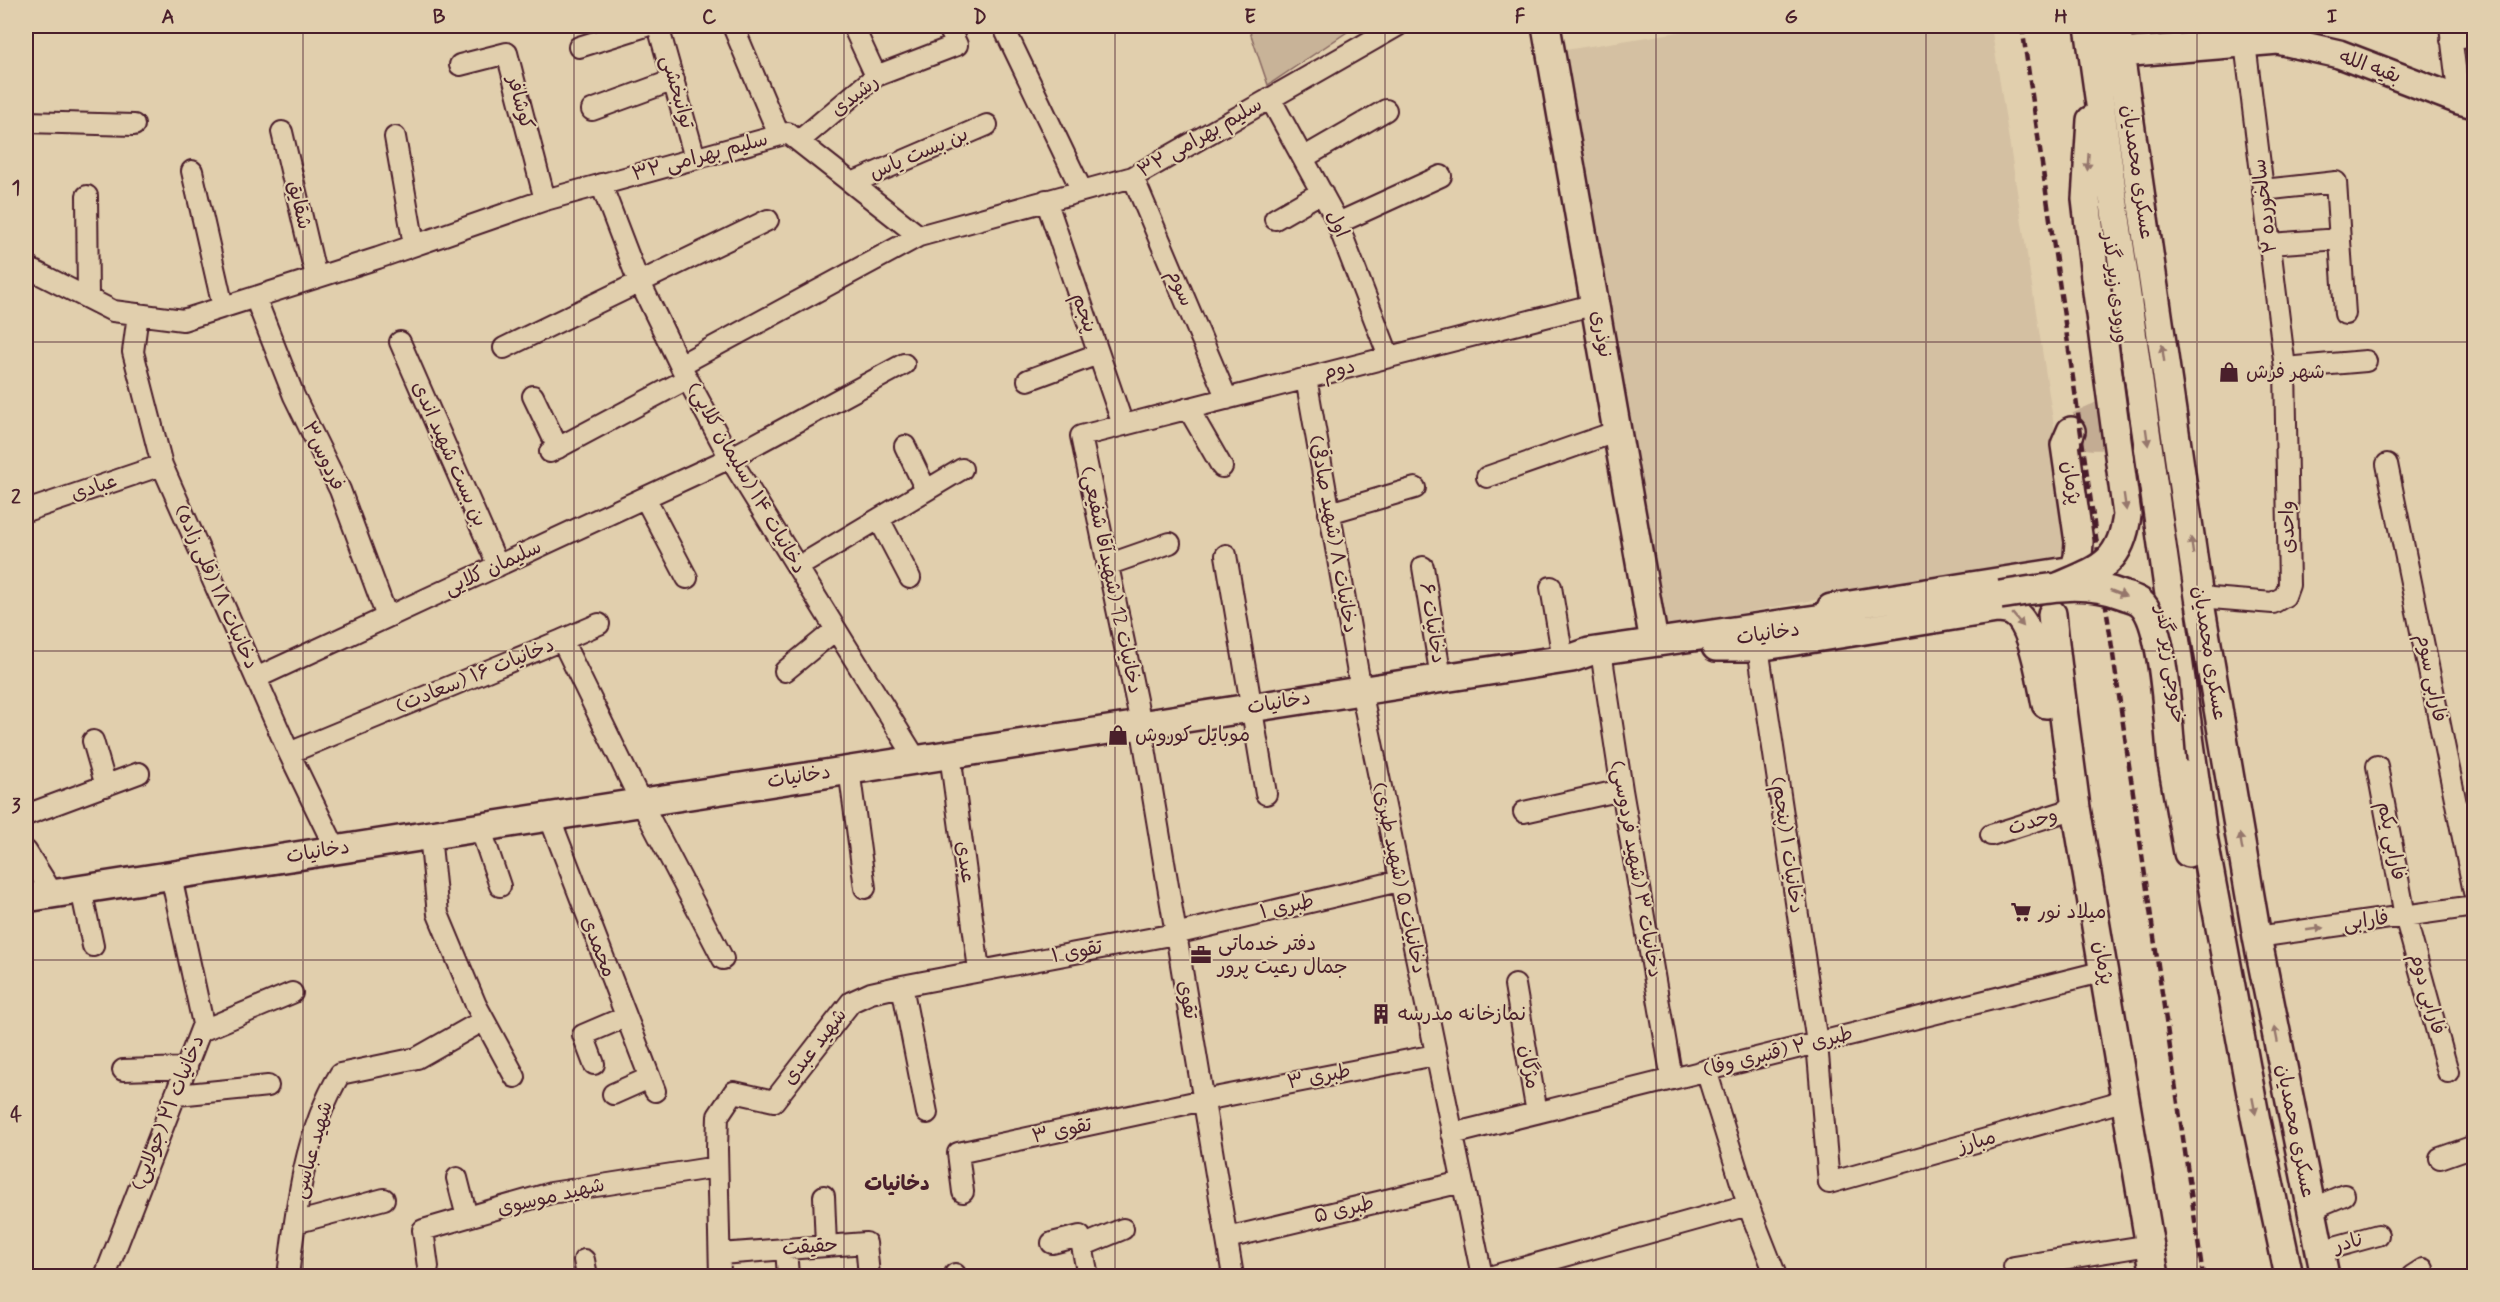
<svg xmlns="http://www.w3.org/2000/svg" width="2500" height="1302" viewBox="0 0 2500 1302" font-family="Mynerve,'Playpen Sans Arabic',sans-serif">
<rect width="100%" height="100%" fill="#e1cfad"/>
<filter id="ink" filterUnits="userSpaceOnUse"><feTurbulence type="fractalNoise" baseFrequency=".0167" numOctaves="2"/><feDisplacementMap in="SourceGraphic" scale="12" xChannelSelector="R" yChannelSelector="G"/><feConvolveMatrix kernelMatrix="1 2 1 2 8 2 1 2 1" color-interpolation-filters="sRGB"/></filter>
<g filter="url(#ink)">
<path fill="#d4c0a2" d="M1717,26H1991L2074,553L1659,628L1565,50Z"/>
<path fill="#c8b398" stroke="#896962" stroke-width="1.5" d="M1248,26H1356L1268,85Z"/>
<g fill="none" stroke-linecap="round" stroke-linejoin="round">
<path stroke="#c3ac93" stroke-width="27" stroke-dasharray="27 14" stroke-linecap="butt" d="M2128,383C2126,388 2124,396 2121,401C2113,414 2084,419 2071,431C2114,449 2134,410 2143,478"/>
<g stroke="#4a1f2b" stroke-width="24">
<path id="street" d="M658,26L695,158
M733,26L779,135
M853,26L876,76
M1003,26L1082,191
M2216,26L2219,45
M2450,26L2459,100
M2451,40L2474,36
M579,47L646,26
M460,65L507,53L545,200
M1270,98L1335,217L1389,357
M592,110L674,80
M26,122L134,125
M282,132L316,277
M395,137L414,245
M799,141L876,76L957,45L948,26
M1303,158L1386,110
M192,171L223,307
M1133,177L1227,399
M852,183L987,125
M601,184L634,270L680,365L730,458L916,759
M2263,190L2336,182L2345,314
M87,196L88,298
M1046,200L1123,425
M1275,219L1322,192
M1338,223L1441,176
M2269,244L2340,239
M26,263L30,269L113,311L183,320L378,258L545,200L788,133L919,236L1133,177L1397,26
M255,297L294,396L340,490L387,617
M138,314L133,352L162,465L289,753L336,850
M400,342L498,566
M504,348L768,220
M680,365L919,236
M2285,368L2366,361
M1306,378L1361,690L1482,1276
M1028,380L1098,354
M533,396L558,448
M1188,408L1222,467
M905,446L926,490
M550,452L687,379
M2387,464L2474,892
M1487,477L1618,431
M645,498L687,578
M26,511L162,465
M1329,513L1415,488
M879,519L910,578
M1226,555L1266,794
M1107,565L1170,543
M798,567L962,469
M1423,567L1441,678
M1551,587L1563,659
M2199,597L2273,603L2285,596L2289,585L2285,368L2245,43
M562,640L599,624
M1758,647L1817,1043L1829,1183L2126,1100
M1602,658L1622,790L1672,1079
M785,671L835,630
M256,678L730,458L904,364
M93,741L106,786
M289,753L562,640L641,802L723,959
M950,754L979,970
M2377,766L2405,916L2448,1072
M849,769L865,888
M1524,812L1622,790
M26,815L139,773
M549,816L655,1091
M480,827L500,886
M430,835L438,914L476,1005L515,1077
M1991,835L2076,808
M26,851L53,894
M81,889L93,946
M2257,937L2474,906
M1515,985L1537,1113
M902,986L927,1113
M201,1031L292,993
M594,1064L583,1035L625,1017
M123,1070L187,1068
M1706,1070L1748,1205L1776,1276
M613,1094L649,1078
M177,1095L268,1086
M1452,1134L2105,971
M2440,1158L2474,1146
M457,1178L467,1217
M963,1192L958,1153L1204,1100L1435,1055
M824,1196L826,1246
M2311,1209L2344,1195
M295,1223L384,1199
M1227,1238L1462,1182
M1052,1243L1080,1236L1088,1276
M1082,1246L1123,1229
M786,1249L788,1276
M2320,1251L2378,1235
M720,1254L866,1243L869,1276
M584,1260L587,1276
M428,1267L423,1230L551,1193L717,1167
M2014,1267L2150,1245
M955,1274V1276
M105,1276L203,1024L171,876
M288,1276C296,1210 304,1133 340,1074L417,1058L484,1020
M720,1276L717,1149L718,1116L734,1092L774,1101L851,1002L871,993L902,986L1175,934L1399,881
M1233,1276L1141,724L1081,436L1596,304
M1493,1276L1748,1205
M2412,1276L2423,1269"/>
</g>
<g stroke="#4a1f2b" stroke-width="32">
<path id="secondary" d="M1546,26L1654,642
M2089,26L2203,836L2256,1121L2289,1276
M2116,26L2199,597L2257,937L2325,1276
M2120,53L2278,40L2339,54L2459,100L2474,104
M2091,120L2086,199L2095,277
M1831,608L2074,570L2078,557L2079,542L2065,445L2071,431
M2052,614C2058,679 2068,743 2076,808L2155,1276
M1716,647H1758L1997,609C2001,609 2007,610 2011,611C2034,622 2041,681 2046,704
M2172,763L2188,853
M26,898L1572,658L1589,652L1830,617L1855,618"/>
</g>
<use href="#street" stroke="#e1cfad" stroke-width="20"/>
<use href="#secondary" stroke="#e1cfad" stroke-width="27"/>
<path stroke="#4a1f2b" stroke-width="4.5" stroke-dasharray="9 4.5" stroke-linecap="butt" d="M2022,26L2203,1276"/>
<g stroke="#4a1f2b" stroke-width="32" stroke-linecap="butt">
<path id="secondary-bridge" d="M2060,586C2100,569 2121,563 2127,515L2095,277
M2000,595C2041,589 2082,579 2123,595C2128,597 2136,599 2140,602C2165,622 2168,729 2172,763"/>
</g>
<use href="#secondary-bridge" stroke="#e1cfad" stroke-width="27"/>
</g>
<defs><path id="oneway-solid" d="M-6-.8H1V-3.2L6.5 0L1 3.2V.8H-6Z" transform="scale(1.5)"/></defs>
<g fill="#96776c">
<use href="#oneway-solid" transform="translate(2088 162) rotate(94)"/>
<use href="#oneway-solid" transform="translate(2163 353) rotate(-98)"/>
<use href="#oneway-solid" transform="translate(2147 437) rotate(82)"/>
<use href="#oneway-solid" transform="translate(2125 502) rotate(82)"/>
<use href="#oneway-solid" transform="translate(2192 546) rotate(-98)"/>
<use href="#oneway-solid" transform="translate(2118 593) rotate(21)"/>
<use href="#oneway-solid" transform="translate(2018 620) rotate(50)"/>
<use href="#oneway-solid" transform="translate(2241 842) rotate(-100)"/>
<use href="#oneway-solid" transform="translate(2315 929) rotate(-8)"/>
<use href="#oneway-solid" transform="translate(2276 1034) rotate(-101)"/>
<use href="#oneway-solid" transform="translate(2254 1106) rotate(79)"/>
</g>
</g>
<path fill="none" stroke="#4a1f2b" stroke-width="1.5" stroke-opacity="0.55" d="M303,26V1276M574,26V1276M844,26V1276M1115,26V1276M1385,26V1276M1656,26V1276M1926,26V1276M2197,26V1276M26,342H2474M26,651H2474M26,960H2474"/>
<defs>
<g id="shop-bare" transform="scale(1.62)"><path d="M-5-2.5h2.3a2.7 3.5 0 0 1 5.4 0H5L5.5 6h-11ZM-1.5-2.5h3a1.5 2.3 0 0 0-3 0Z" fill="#4a1f2b" stroke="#e1cfad" stroke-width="2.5" paint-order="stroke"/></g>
<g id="supermarket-bare" transform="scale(1.62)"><path d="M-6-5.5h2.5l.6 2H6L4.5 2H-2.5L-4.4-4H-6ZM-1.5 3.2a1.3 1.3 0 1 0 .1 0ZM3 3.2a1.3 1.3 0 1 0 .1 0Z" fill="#4a1f2b" stroke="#e1cfad" stroke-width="2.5" paint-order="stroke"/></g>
<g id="office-bare" transform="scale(1.62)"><path d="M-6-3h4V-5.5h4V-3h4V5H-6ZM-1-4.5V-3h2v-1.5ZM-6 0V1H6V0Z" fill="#4a1f2b" stroke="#e1cfad" stroke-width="2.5" paint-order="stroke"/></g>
<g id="building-bare" transform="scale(1.62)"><path d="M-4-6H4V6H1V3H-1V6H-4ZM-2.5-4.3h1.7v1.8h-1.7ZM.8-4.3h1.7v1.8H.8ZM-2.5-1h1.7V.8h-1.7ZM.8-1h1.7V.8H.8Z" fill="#4a1f2b" stroke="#e1cfad" stroke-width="2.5" paint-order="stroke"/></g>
</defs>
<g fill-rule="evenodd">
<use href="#shop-bare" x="2229" y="372"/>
<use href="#shop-bare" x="1118" y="735"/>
<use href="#supermarket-bare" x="2021" y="912"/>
<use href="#office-bare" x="1201" y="955"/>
<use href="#building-bare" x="1381" y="1014"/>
</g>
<g text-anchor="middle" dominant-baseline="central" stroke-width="4.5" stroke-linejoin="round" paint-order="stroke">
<g font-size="20" fill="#4a1f2b" stroke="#e1cfad">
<text transform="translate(2370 67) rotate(20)">بقیه الله</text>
<text transform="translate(677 92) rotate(74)">توانبخشی</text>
<text transform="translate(855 96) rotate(-38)">رشیدی</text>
<text transform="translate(520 103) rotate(75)">کوشافر</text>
<text transform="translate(1200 138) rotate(-30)">سلیم بهرامی ۳۲</text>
<text transform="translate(919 154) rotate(-23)">بن بست یاس</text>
<text transform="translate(700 157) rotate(-15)">سلیم بهرامی ۳۲</text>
<text transform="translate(2137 172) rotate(82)">عسکری محمدیان</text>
<text transform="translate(299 205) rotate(77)">شقایق</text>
<text transform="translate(2265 206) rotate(-97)">سالخورده ۲</text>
<text transform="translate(1337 224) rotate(66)">اول</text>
<text transform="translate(1180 288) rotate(67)">سوم</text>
<text transform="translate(2115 288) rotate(83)">ورودی زیر گذر</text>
<text transform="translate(1084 313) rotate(71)">پنجم</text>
<text transform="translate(1601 334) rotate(80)">نوذری</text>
<text transform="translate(1339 370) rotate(-14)">دوم</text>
<text transform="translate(449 454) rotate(66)">بن بست شهید اندی</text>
<text transform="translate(323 456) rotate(65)">فردوس۳</text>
<text transform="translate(746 478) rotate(60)">دخانیات ۱۴ (سلیمان کلایی)</text>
<text transform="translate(2071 483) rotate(81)">پژمان</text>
<text transform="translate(94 488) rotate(-19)">عبادی</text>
<text transform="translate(2288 527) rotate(-91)">واحدی</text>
<text transform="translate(1333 534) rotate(80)">دخانیات ۸ (شهید صادقی)</text>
<text transform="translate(493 568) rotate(-25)">سلیمان کلایی</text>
<text transform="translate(1111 580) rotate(78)">دخانیات 12 (شهیدآقا شفیعی)</text>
<text transform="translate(216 587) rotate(66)">دخانیات ۱۸ (قلی زاده)</text>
<text transform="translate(1432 623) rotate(81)">دخانیات ۶</text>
<text transform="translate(1768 634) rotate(-8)">دخانیات</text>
<text transform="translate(2209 653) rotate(81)">عسکری محمدیان</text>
<text transform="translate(2170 665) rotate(82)">خروجی زیر گذر</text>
<text transform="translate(475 676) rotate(-22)">دخانیات ۱۶ (سعادت)</text>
<text transform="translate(2431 678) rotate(79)">فارابی سوم</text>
<text transform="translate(1279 703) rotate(-9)">دخانیات</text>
<text transform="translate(799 777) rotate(-9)">دخانیات</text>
<text transform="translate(2033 822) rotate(-17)">وحدت</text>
<text transform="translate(2391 841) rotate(79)">فارابی یکم</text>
<text transform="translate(1787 845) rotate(82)">دخانیات ۱ (پنجم)</text>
<text transform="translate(318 852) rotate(-9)">دخانیات</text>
<text transform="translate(965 862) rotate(82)">عبدی</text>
<text transform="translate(1636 869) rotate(80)">دخانیات ۳ (شهید فردوسی)</text>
<text transform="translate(1399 878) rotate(78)">دخانیات ۵ (شهید طبری)</text>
<text transform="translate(1287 907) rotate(-13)">طبری ۱</text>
<text transform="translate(2366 921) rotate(-8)">فارابی</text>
<text transform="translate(598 947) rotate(69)">محمدی</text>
<text transform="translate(1077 952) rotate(-11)">تقوی ۱</text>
<text transform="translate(2103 963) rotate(80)">پژمان</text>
<text transform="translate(2427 994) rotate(74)">فارابی دوم</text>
<text transform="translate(1187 1000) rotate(80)">تقوی</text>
<text transform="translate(815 1047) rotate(-52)">شهید عبدی</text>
<text transform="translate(1778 1052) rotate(-14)">طبری ۲ (قنبری وفا)</text>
<text transform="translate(1529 1067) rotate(81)">مژگان</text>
<text transform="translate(1319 1077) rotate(-11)">طبری ۳</text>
<text transform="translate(168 1113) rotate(-68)">دخانیات ۲۱ (جولایی)</text>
<text transform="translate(1062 1131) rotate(-12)">تقوی ۳</text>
<text transform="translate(2295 1131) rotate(79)">عسکری محمدیان</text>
<text transform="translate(1977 1142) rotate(-16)">مبارز</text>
<text transform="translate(313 1150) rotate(-74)">شهید عباسی</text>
<text transform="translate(551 1197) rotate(-13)">شهید موسوی</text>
<text transform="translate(1344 1210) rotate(-14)">طبری ۵</text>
<text transform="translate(2349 1243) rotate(-16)">نادر</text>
<text transform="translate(810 1247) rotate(-4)">حقیقت</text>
</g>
<g font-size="20" fill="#4a1f2b" stroke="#e1cfad" text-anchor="start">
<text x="2246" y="372">شهر فرش</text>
<text x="1135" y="735">موبایل کوروش</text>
<text x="2038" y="912">میلاد نور</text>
<text x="1218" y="944">دفتر خدماتی<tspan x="1218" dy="23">جمال رعیت پرور</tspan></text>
<text x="1398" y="1014">نمازخانه مدرسه</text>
</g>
<g font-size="21" font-weight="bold" fill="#4a1f2b" stroke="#e1cfad">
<text x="897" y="1184">دخانیات</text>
</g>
</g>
<rect width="2500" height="1302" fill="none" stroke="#e1cfad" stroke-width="66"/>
<rect x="33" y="33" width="2434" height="1236" fill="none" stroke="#4a1f2b" stroke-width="2"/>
<g font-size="20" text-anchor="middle" font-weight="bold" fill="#4a1f2b">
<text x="168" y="23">A</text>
<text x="439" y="23">B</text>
<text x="709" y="23">C</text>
<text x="980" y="23">D</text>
<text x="1250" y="23">E</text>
<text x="1520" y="23">F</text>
<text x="1791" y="23">G</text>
<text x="2061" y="23">H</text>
<text x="2332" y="23">I</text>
<text x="16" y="194">1</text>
<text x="16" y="503">2</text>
<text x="16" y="812">3</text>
<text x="16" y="1121">4</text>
</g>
</svg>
